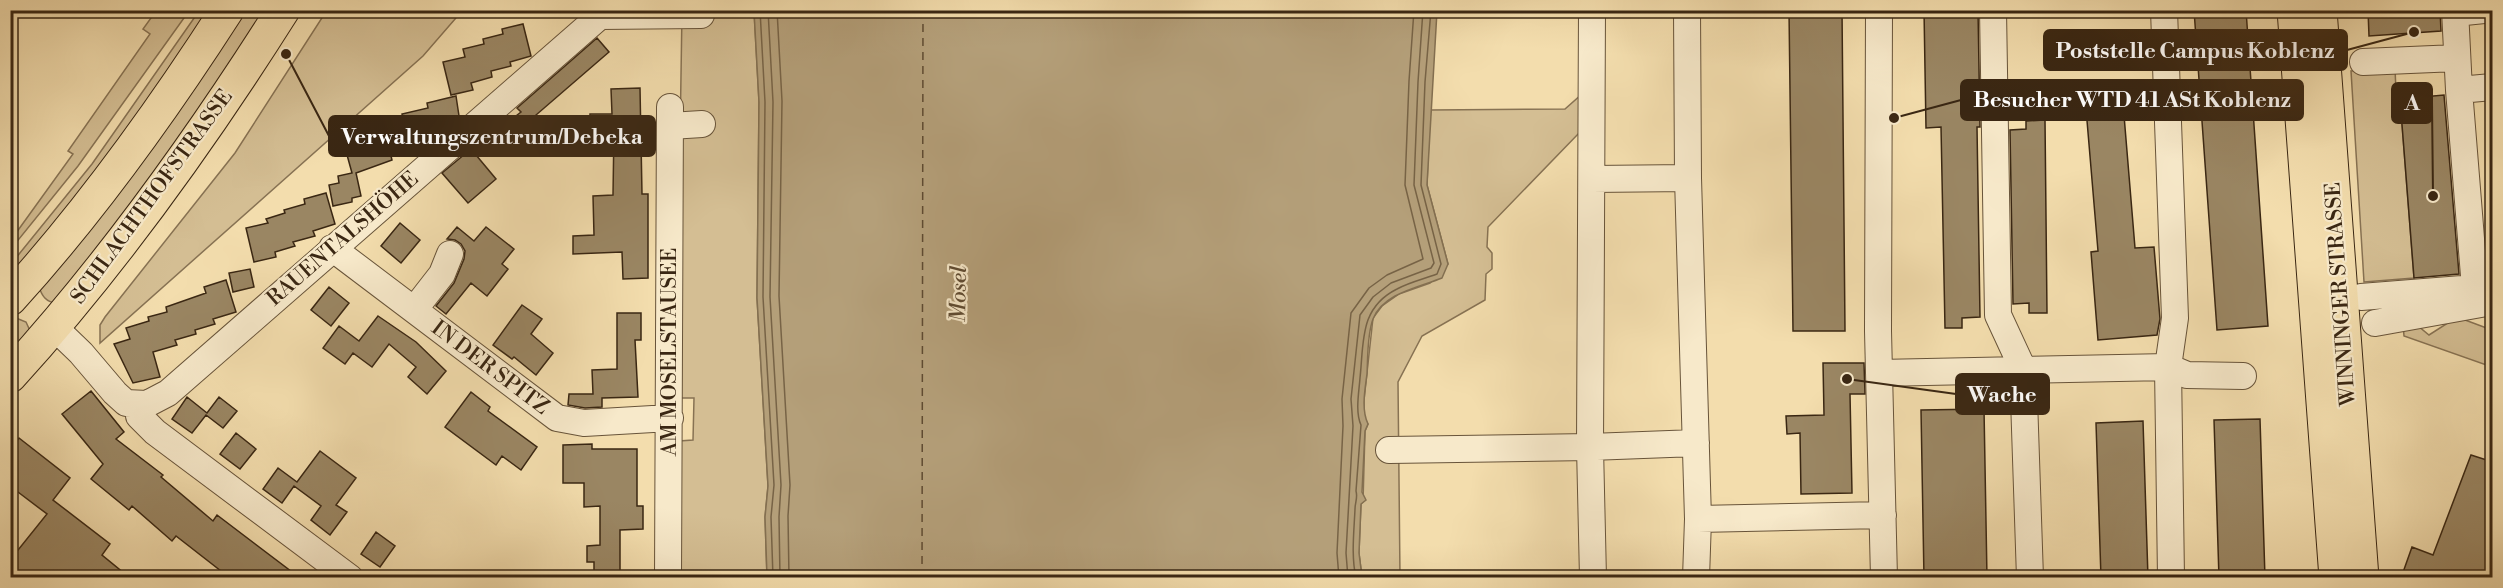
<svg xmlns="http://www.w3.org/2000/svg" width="2503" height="588" viewBox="0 0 2503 588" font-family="'Libre Bodoni',serif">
<rect width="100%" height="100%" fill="#f3ddad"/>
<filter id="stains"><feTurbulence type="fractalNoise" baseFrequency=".00333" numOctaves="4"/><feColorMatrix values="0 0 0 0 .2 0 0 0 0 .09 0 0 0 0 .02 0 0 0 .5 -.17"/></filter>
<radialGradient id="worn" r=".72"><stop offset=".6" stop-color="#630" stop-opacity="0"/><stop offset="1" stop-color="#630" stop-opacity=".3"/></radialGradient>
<path fill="#d4be93" stroke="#877253" stroke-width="1.5" d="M327,10L462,11L423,56L100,343V325L105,317L235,153Z
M156,11H189L78,166L15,244L11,240L73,154L68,151L150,34L143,29Z
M199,11H215L11,287V264L92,164Z
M239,11H268L187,144L56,303C46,302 42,296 39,287Z
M682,11H754L759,102L757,298L768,486L765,517L767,577H678L679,441L693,440L694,398H676Z
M2395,68L2396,92L2420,90L2421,97L2400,99L2414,278L2364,282L2351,71Z
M1582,94L1581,131L1488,227L1487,247L1492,253V269L1486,274L1485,300L1422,336L1398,382L1400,577H1362L1359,553L1361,504L1363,502L1365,431L1368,424L1364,418V400L1373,318L1382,306L1399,294L1430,283L1448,264L1427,185L1430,110L1565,109Z
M2457,317L2492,330V367L2404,336L2403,324L2418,326L2429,335Z
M16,318L26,322L31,333L11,363V319Z"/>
<path fill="#b49f79" stroke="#836f50" stroke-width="1.5" d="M754,11H1437L1427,185L1448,264L1442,278C1420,287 1383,293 1373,319C1367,335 1368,357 1367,374C1365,390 1361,409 1368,424L1365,431L1362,492L1366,500L1361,504L1359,553L1362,577H767L765,517L768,486L757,298L759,102Z"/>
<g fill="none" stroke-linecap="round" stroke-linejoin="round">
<path stroke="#776346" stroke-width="1.5" d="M760,10L765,102L763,297L774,485L771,517L773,578
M768,10L773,102L770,297L781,485L779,517L780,578
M777,10L782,101L779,296L790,485L788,516L789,578
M1339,578L1337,553L1343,426L1342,399L1351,313L1369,288L1387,275L1423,259L1405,185L1409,81L1414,10
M1348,578L1346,553L1353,426L1351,399L1360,315L1373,297L1391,283L1431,268L1434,263L1414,185L1418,82L1423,10
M1356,578C1351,556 1354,532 1355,509C1355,502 1358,498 1356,491L1361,425C1355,412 1359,392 1360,378C1364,342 1359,308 1397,289C1410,282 1424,279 1437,274L1441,264L1421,185L1425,82L1431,10"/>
<path stroke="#5f4b32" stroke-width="1.5" stroke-dasharray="8 6" stroke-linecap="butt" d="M922,578L923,10"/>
</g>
<path fill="#9a8663" stroke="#3a2713" stroke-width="1.5" d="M1789,10H1842L1845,331H1793Z
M1924,10H1978L1980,127H1977L1980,317L1962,318V328H1945L1941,127L1926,128Z
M2194,10H2246L2268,326L2217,330Z
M2368,10H2440L2441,31L2369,36Z
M523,24L531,56L510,62L511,66L491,71L492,77L471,83L473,90L451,95L443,62L465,57L463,49L484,44L483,39L503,34L502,29Z
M597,38L609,52L536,115L548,130L519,154L498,130L521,112L517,108Z
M2102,84L2103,93L2122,91L2135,248L2154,247L2160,319L2157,335L2098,340L2091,252L2098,251L2084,85Z
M640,88L642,194H648V278L623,279L622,252L573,254V236L594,235L593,196L613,195L614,129H589L590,114H612L611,89Z
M2444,95L2459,274L2414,278L2400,99Z
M456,96L459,116L428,123L432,141L410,146L411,151L391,156L392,160L356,173L361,196L352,198V202L333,206L329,185L339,183L338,176L352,173L344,144L365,138L364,134L383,129L382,123L403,118L402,114L428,108L427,103Z
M2045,120L2047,313H2029V303L2013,304L2010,130L2026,129V121Z
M471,149L496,179L468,203L442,173Z
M326,193L335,224L313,231L315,236L293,242L295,246L275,252L276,257L254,262L246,228L268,223L266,219L285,213L284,210L305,204L304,199Z
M400,223L420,240L401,263L381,246Z
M457,227L474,241L486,227L514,249L502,264L508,269L487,296L471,283L446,314L436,306L454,283L464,259L465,251L461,244L455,240L447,239Z
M250,269L254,287L233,292L229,273Z
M226,280L236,312L213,319L215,324L195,330L196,334L175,340L177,345L153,352L160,377L133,383L114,344L130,339L126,328L149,321L148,317L167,312L166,307L206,293L204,287Z
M329,287L349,303L331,326L311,310Z
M522,305L542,319L531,334L553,353L536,375L514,357L512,359L493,345Z
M617,313H641V340H635L638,397L602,398V407L585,408L568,405L569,394H593L592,370L617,369Z
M378,316L416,342L446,371L427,394L408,377L416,367L389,344L372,367L353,353L345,364L323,348L339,326L359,341Z
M1823,363H1864L1865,394H1850L1852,493L1801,494L1800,433L1787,434L1786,416L1824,415Z
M91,391L124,432L116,439L163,475L161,477L213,521L217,515L300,578H230L176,536L172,541L132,506L129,510L91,479L103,464L62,414Z
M471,392L490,407L488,411L537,447L521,470L502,456L496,465L445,427Z
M187,397L207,413L219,397L237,411L223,428L206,415L192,433L172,419Z
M1984,409L1987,578H1924L1921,410Z
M2260,419L2265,578H2219L2214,420Z
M2143,421L2148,578H2101L2096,423Z
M236,433L256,449L240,469L220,454Z
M19,438L70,478L53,500L110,544L102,555L130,578H10V560L47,514L10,486V450Z
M592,444V449H637V506H643V529L620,530V578H594V562H587V546L600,545V506L584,507V483H563V445Z
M320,451L356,478L336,505L347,512L330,535L311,520L321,506L294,486L282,503L263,489L278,468L297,482Z
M2471,455L2493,462V578H2401L2412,547L2433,555Z
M376,532L395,546L380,567L361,554Z"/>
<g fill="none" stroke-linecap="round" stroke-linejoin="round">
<g stroke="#68543a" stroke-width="28">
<path id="minor" d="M1592,10L1590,447L1696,443
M1687,10L1688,178L1698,519L1696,578
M1879,10L1878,331L1884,578
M1993,10L1998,315L2023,369L2030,578
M2164,10L2175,318L2168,367L2171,578
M2455,13L2484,10
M2363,62L2457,58
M2459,90L2492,87
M670,126L702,124
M1592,179L1688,178
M332,248L557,418L584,423L670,418
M2361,297L2475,288L2459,90L2455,10
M414,310L442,274L450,254
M2375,323L2492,302
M54,327L81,353L115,393L126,403L147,404L168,393L600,16L701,15
M1879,373L2168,367L2187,375L2243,376
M138,405L139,416L155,432L350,578
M1389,450L1590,447L1593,578
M1698,519L1883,515
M668,578L670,107"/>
</g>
<g stroke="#3a2713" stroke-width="35">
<path id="major" d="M2294,10L2336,578
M2320,10L2362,578
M10,299C91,210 162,111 227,10
M10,376C113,263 202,138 283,10"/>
</g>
<use href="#minor" stroke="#f7e9ca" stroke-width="26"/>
<use href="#major" stroke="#f3ddad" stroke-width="33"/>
</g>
<g text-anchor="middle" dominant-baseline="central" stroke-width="4.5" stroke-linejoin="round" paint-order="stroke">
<g font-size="21" fill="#3a2713" stroke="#f7e9ca">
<text transform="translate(152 197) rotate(-54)">SCHLACHTHOFSTRASSE</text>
<text transform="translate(343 239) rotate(-41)">RAUENTALSHÖHE</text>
<text transform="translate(2341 294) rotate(-94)">WINNINGER STRASSE</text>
<text transform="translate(670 352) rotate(-90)">AM MOSELSTAUSEE</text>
<text transform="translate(490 368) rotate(37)">IN DER SPITZ</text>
</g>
<g font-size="22" font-style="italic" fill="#5f4b32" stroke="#f7e9ca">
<text transform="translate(959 294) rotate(-89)">Mosel</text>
</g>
</g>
<path fill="none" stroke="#3a2713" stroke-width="2" d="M2414 32L2347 50M1894 118L1961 100M2433 196L2432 103M286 54L329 136M1847 379L1956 394"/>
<g fill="#3a2713" stroke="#f7e9ca" stroke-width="2">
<circle cx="2414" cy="32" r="6"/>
<circle cx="1894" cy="118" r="6"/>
<circle cx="2433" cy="196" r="6"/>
<circle cx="286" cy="54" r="6"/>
<circle cx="1847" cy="379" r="6"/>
</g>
<g fill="#3a2713" stroke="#3a2713" stroke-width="2">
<rect x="2044" y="30" width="303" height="40" rx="6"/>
<rect x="1961" y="80" width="342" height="40" rx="6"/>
<rect x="2392" y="83" width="40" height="40" rx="6"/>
<rect x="329" y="116" width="326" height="40" rx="6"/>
<rect x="1956" y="374" width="93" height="40" rx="6"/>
</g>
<g font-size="22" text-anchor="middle" font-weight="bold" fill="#fff">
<text x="2195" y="58">Poststelle Campus Koblenz</text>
<text x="2132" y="107">Besucher WTD 41 ASt Koblenz</text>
<text x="2412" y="110">A</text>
<text x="492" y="144">Verwaltungszentrum/Debeka</text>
<text x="2002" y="402">Wache</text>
</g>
<rect width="2503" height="588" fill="none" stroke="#f3ddad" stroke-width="36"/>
<rect x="12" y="12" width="2479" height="564" fill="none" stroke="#3a2713" stroke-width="3"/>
<rect x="18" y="18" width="2467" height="552" fill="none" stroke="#3a2713" stroke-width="1.5"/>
<rect width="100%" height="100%" filter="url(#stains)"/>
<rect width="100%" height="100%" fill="url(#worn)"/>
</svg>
